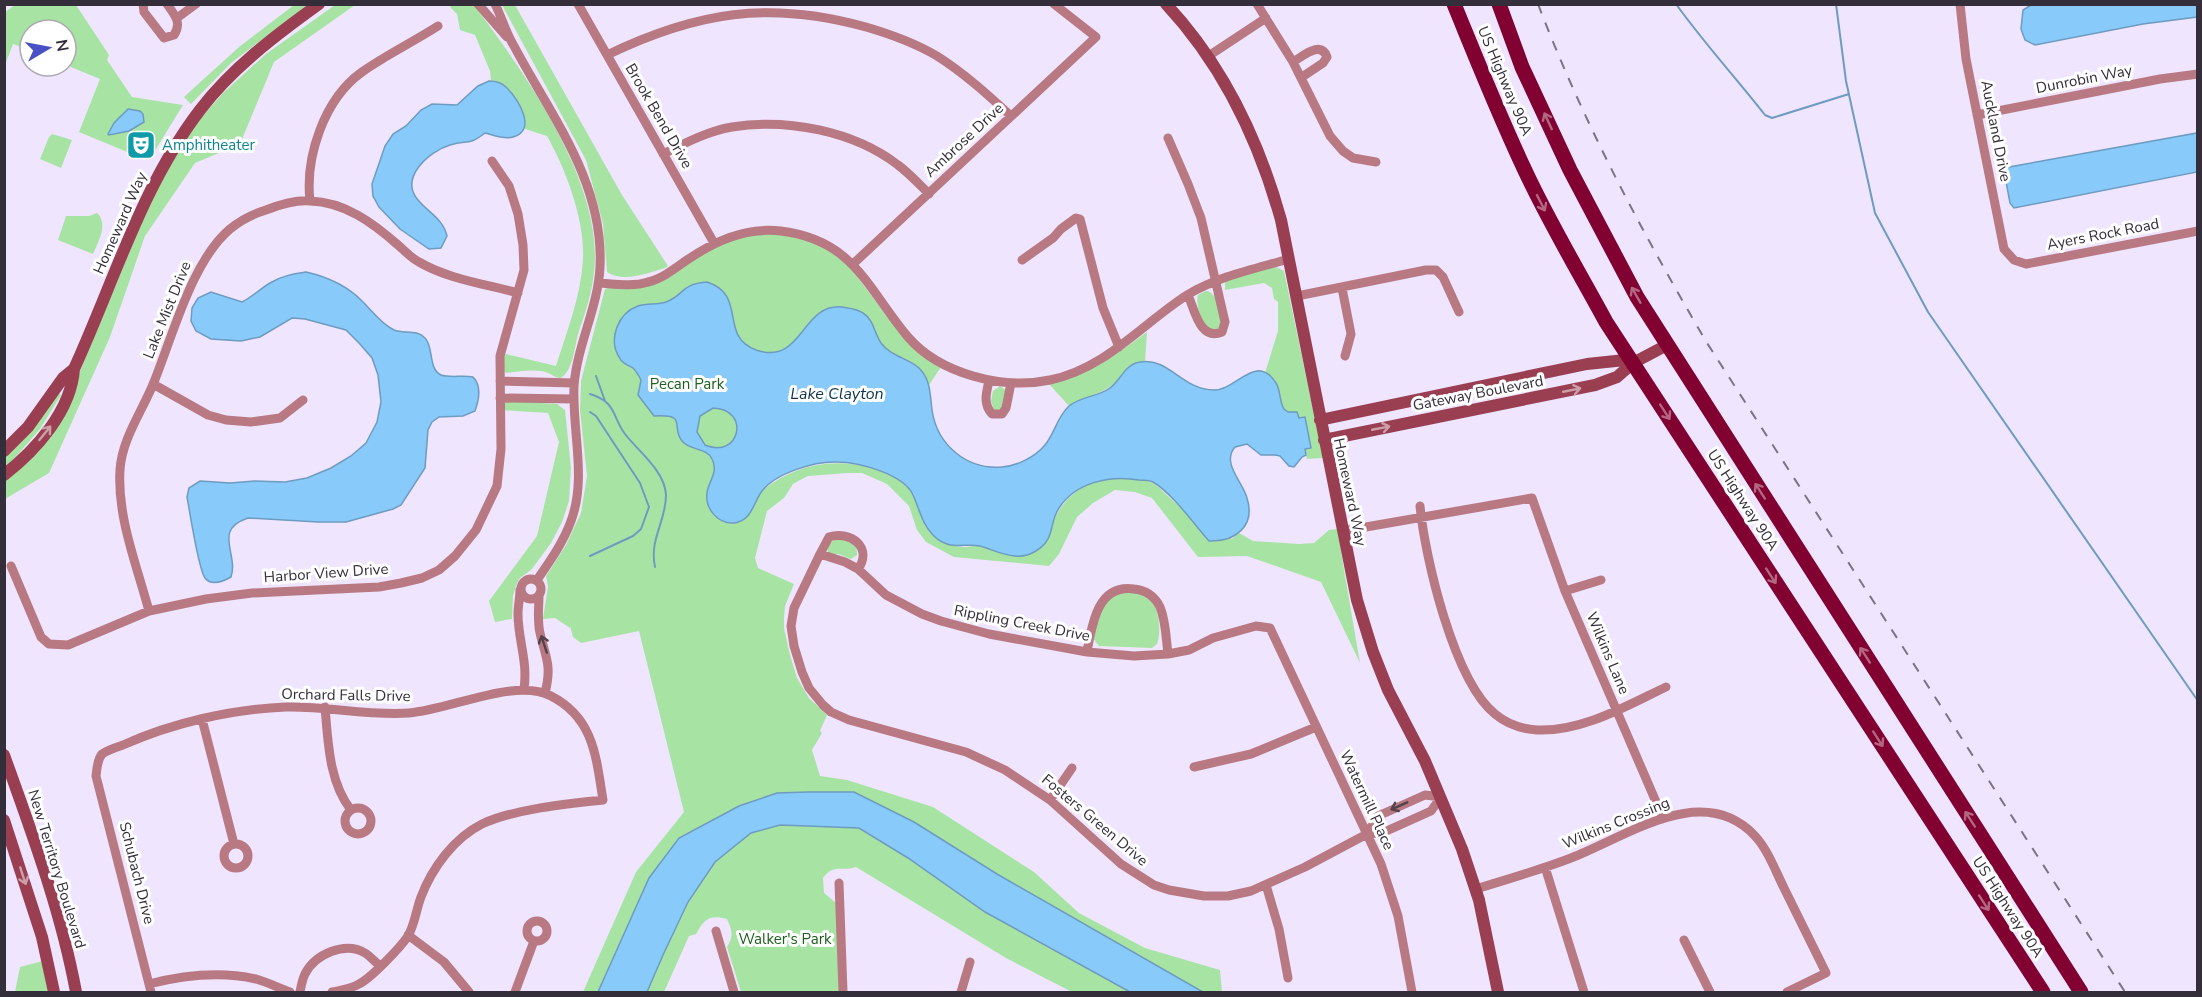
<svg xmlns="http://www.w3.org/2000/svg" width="2202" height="997" viewBox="0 0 2202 997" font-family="'Nunito Sans',sans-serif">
<rect width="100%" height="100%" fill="#efe5fe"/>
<path fill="#a7e4a4" d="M15,5H76L109,55L107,60L132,97L183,105L151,157L137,156L79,132L100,79L66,65V30H30V50L13,44L5,65V12Z
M294,5H307L231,63L191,104L184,97L239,47Z
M335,5H355L274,62L240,144L195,163L145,236L110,337L49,473L5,499V481L73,388L154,193L180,146L202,117L223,93L266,54Z
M452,5H474C523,71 595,170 595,257C595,281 588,306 580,328C574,344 575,368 561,378C554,378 554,375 548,373C537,368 517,372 506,373L503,370L502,356L506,354L556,366C567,331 581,296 583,259C585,220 566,170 547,136L525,129C526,110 511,84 491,81L490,71L475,35L460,30L457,14L450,7Z
M502,5H515L622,195L668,266L665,268C649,273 622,283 607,272L603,224L586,160Z
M52,134L72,140L61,168L40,159L49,137Z
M97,213C109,224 98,242 93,254L58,240L66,216H89Z
M774,233L805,238L829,250L850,267L888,318L941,367L919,400L782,429L763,490C796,464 834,457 874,469C885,472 899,478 907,486C921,499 918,525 935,537C943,543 955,547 965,547C970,547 974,545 979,546C988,547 997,552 1005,554L1050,535C1056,498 1089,476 1126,478C1134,479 1147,479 1153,483C1162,489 1169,498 1177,504C1195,517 1214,527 1232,539L1239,533L1253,541L1299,544L1314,543L1329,530L1337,529L1360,663L1321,582L1247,556L1198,557L1152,498L1135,492L1115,490L1093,503L1077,517L1059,554L1049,566L954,557L926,542L917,530L909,506L887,484L862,473H848L808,476L800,480L793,484L784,498L767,511L755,558L758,568L794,584L785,606L784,617V628L790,655L797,678L809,698L827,715L820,731L822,733L812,750L820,776L847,780L933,807L1034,872L1079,913L1145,948L1220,970L1222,992H1072L1006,958L856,867C841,872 834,863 823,878L824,893L836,903L839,992H741L727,947C734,936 732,930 727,919C710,914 704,919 696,934L689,936L664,992H583L636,872L684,812L639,631L581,643L573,637L570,626V628L555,618L543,619L548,586L546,576L566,545L581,513L587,476L580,410L581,381L605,289L611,287L644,286L730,238Z
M1276,267L1284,271L1285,276L1323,458L1307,459L1305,449L1311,448L1305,417L1298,418C1293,415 1286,412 1282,407C1275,396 1284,384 1265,373L1278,331V302L1274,299L1272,288L1264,283L1225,290V280Z
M1206,291C1219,292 1225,321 1217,331L1211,330C1202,323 1195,306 1198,295Z
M1147,332L1145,362C1125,362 1123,380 1108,388C1095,396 1082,398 1069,406L1049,384C1093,373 1111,358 1147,332Z
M1000,386L1007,391L1005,404L999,410H994L991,401L993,391Z
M59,393L61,395L40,429L5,469L4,456Z
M510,401L557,404L565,410L571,468L569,501L562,522L551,543L532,569L520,578L517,583L513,596L512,619L495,622L489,601L537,536L559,442L548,413L500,410L504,404Z
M837,539C848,539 858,543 857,555L851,559L838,554H828C827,546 829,542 837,539Z
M1123,590C1129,591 1140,592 1146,595C1159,604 1162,631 1157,644L1152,648L1099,646L1093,638L1103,603Z
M43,961L48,992H15L20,967Z"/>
<path fill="#88cafa" stroke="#6e9bc0" stroke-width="1.5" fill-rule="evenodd" d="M2031,5H2197V17L2143,24L2035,45L2025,40L2021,29L2023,10Z
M489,81C495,81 502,83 506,87C518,99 538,130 513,137C505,140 493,135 485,133C467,147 467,139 450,145C429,151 399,178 418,200C429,213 443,219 447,236L441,248L429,249L400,229L379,207L373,196L372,184L385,146L393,134L406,126L421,110L432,104L457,105L478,86Z
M128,109L140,111L143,114L144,122L129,131L109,135L108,134L114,123Z
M2197,133V172L2014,208L2010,203L2004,171L2009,167Z
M306,272C328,277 347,285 363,302C372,311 381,324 394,330C404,334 417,329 425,338C434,347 428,369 441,375C449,378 464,375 473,377C482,386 479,400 475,411L463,416L439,417L432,422L428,430L425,468L401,505L393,509L346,522H318L248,518C212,530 239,554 231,577C224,581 212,587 205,578C198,568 190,512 187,497L189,488L200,481L230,483L255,481L285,482L307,478L331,468L351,456L366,443L377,422L381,402L378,375L372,358L359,343L346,330L305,319L292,318L260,337L241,341L211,339L196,331L191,321L192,308L198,298L211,292L242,302C252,297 260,289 270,283C281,276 293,274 306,272Z
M707,282C748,295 718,336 756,350C803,366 801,303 842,307C849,308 858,309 863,313C874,320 874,333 881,343C890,356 908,358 919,368C931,380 930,395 932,410C937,445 967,470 1002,467C1017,466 1035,457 1045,445C1055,433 1057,417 1069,406C1081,396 1098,397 1110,388C1121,380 1125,364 1140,362C1169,357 1182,390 1214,390C1237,390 1256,352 1276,383C1281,391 1279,401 1284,409L1288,412H1297L1299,418L1305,417L1311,448L1305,449L1306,455L1302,457L1294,467L1289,466L1280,456L1275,455H1261L1247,444L1235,447C1221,463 1243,482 1247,498C1256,526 1235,542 1209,541C1194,524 1172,493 1153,482C1149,480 1143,480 1139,480C1110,475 1076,482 1059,508C1053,517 1053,525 1050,534C1046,548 1028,558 1015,556C1002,555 991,549 980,546C963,543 948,551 933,535C922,524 919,508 913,495C904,474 858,462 837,462C815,461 776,473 762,491C753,503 752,521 734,523C718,524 705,509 707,493C708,482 719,472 712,459C706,447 690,451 682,441C670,426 689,414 654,416L638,395L641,380C639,376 636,371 633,368C627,365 622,363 619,357C608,339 618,313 638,306C647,303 657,305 666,302C685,295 680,284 707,282ZM713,408C751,409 740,460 705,445L697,432L700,416Z
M808,792H854L914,822L997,874L1203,992H1130L985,912L908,858L859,828L780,825L751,833L715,862L688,902L663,955L647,992H598L649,878L679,838L739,806L777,793Z"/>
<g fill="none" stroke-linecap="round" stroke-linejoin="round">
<path stroke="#6e9bc0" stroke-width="2" d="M1676,4C1704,43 1736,78 1765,115L1772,118L1849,94
M1836,4L1846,81L1875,213L1928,312L2198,701
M596,376L605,401
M590,394C617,402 612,417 625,434C638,451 665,471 666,495C666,522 649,539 655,567
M590,556L633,536L641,529L649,507L640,483L596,416L590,412"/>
<path stroke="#b97983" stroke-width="9" d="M143,4L144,12L164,38L174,35C182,23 175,15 167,4
M478,4L507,37
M495,4C502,18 506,33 514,46C551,116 604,182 600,267C598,308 577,345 574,386C572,431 587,478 571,521C563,543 550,561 537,580
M578,4L714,243
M1257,4L1293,62L1330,136L1343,151L1353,158L1376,162
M1960,4L1966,59L2004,249L2014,260L2026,264L2198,231
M177,18L196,4
M607,55C696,12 769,0 866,27C890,34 915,43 937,56C964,73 988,95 1011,116
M1207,57L1266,18
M1293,62C1303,56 1321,40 1327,57L1323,63L1302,77
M1977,115L2160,79L2198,74
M1168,138L1188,184L1201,218L1225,322L1222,332C1200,341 1195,311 1188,295
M663,154C685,143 708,131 732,127C787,118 854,131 898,165C909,173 919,184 929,194
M310,201C305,157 324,99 362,72C386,55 413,42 438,26
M1022,260L1053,238L1061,229L1076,218L1080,219L1103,308L1119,347
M853,264L1096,37L1054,4
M599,283C615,284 633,287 648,282C661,279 673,270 684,262C713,242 744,227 781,231C854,240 867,288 908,337C940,374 1003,390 1050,380C1105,369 1142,324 1187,295C1219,276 1254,269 1289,259
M1342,288L1351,334L1345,356
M1297,296L1426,270H1436L1443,277L1459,312
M500,381L574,383
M989,381C986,394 983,404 992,414H1002L1006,408L1011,383
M153,384L208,415L226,420L251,422L280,418L303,400
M500,398L574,399
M1420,506C1425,558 1454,681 1495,714C1507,724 1522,729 1537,730C1582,732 1626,706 1666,687
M1343,531L1532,498L1565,591L1663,818
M820,554L829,537C851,530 873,548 858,569
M11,566L41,637L49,644L68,645L149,611L206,599L252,593L379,587L401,583L422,578L439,570L455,556L476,530L497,486L501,449L500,356L524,270L523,245L518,214L509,186L492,161
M521 589a10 10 0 1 1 20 0a10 10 0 1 1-20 0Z
M520,590C520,598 518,606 518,614C518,640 528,661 524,689
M1565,591L1601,580
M539,595C539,607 537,620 540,633C546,659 552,665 545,693
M149,611C137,566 117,517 120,470C122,438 143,410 154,382C173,335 192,261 230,229C241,220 253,214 266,210C279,205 296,200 310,201C345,202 373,223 398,245C404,250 411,258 419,262C448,279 485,284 518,293
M1087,652C1092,625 1097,584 1134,589C1146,590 1155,597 1160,607C1166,621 1166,639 1168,654
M325,707C328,742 329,782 351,810
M202,719L234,844
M1194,767L1251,754L1316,727
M1050,800L1072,768
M345 821a13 13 0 1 1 26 0a13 13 0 1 1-26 0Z
M1367,834L1378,816L1425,795L1441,797L1431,811L1382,833L1367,834L1305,867L1251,891L1228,896H1204L1169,890L1154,885L1121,864L1050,800L1005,770L966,752L849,720L831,712L823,705L809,688L802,672L794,646L791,626L794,608L820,554L845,562L858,569L886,595L922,614L941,621L989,634L1087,652L1134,656L1168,654L1189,650L1213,638L1256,626L1270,628L1381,864L1398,916L1412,992
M224 856a12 12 0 1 1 24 0a12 12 0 1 1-24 0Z
M1545,867L1584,992
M839,883L843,992
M1266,885L1279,929L1288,978
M1476,889C1508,879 1540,870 1571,858C1626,837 1703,780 1755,836C1768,850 1775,870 1784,888C1798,916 1812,945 1826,973L1787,992
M527 931a10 10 0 1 1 20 0a10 10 0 1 1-20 0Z
M716,931L734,992
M408,935L444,962L469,992
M1684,940L1710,992
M149,984C184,975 220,971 256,979C267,982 279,988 290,992
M151,992L96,776C97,769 97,760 102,754C107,750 117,747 123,745C172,723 232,709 286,707C327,706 368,716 409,713C450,710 515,677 551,696C594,718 596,757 603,800C568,804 513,809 482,824C454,838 432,868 421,897C416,910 415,924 408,936C400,948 371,978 359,984C351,989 341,990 332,992
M300,992C301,987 302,980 305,974C315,954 345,941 365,953C370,956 375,962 380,966
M515,992L534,941
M961,992L970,962"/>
<path stroke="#9a3f52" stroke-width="12" d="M1166,4C1222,64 1259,141 1281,220L1357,600L1373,652L1388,690L1425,761L1462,849L1479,900L1498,992
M1320,420L1587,364L1625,360L1633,363
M1324,440L1595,385L1617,377L1633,363L1667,345
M4,451L28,427L63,378L74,369
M4,475C36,450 71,411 74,369C114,282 141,187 200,110C232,68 276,35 319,4
M4,755C32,833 61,911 76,992
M4,820L42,937L54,992"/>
<path stroke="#810231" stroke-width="15" d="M1454,4C1479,65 1503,126 1532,185C1555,232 1581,276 1606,322L2043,992
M1499,4L1522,67L1570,170L1637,297L2081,992"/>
<path stroke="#7b7484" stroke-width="2" stroke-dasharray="10 10" stroke-linecap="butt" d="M1538,4C1583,122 1643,234 1707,343L2125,992"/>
</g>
<defs><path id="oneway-shaft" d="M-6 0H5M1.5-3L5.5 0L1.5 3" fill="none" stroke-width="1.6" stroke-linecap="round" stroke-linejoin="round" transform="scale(1.5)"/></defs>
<g stroke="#b36783">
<use href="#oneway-shaft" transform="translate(1548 121) rotate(-115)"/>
<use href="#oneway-shaft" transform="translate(1541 203) rotate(63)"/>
<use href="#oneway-shaft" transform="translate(1636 295) rotate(-120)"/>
<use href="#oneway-shaft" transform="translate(1665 412) rotate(57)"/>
<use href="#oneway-shaft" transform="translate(1760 491) rotate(-123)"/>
<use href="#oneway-shaft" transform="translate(1771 576) rotate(57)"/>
<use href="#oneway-shaft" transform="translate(1865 655) rotate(-123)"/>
<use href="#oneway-shaft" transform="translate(1878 739) rotate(57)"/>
<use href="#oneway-shaft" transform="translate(1970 819) rotate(-123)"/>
<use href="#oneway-shaft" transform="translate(1984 903) rotate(57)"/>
</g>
<g stroke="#cc9fa8">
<use href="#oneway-shaft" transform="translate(1572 390) rotate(-11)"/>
<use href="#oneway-shaft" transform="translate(1381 428) rotate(-11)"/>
<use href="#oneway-shaft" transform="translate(45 433) rotate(-51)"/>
<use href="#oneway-shaft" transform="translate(23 876) rotate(72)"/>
</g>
<g stroke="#54414c">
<use href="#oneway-shaft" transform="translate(544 644) rotate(-108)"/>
<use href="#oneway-shaft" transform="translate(1399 806) rotate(156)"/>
</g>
<defs>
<g id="theatre-square" transform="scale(1.5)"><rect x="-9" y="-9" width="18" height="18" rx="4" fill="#0f9aa8" stroke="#fff"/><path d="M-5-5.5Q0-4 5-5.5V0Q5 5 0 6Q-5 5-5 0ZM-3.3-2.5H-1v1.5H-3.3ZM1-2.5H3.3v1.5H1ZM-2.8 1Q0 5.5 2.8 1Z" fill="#fff"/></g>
</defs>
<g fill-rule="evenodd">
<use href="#theatre-square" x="141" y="145"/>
</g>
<g text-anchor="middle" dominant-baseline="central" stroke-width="6" stroke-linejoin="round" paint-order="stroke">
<g font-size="15" fill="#332e39" stroke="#fff">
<text transform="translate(2084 79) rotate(-11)">Dunrobin Way</text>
<text transform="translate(1505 81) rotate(67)">US Highway 90A</text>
<text transform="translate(659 116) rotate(60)">Brook Bend Drive</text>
<text transform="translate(1996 131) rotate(79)">Auckland Drive</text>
<text transform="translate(964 140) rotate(-43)">Ambrose Drive</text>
<text transform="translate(120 223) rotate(-66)">Homeward Way</text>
<text transform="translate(2103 234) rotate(-11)">Ayers Rock Road</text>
<text transform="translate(167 310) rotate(-68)">Lake Mist Drive</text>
<text transform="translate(1478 393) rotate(-11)">Gateway Boulevard</text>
<text transform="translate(1350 492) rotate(78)">Homeward Way</text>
<text transform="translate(1743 500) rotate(57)">US Highway 90A</text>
<text transform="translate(326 573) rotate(-4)">Harbor View Drive</text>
<text transform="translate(1022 623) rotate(11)">Rippling Creek Drive</text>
<text transform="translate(1608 653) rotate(67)">Wilkins Lane</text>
<text transform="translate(346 695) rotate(1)">Orchard Falls Drive</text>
<text transform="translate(1367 800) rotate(65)">Watermill Place</text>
<text transform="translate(1095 820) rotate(40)">Fosters Green Drive</text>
<text transform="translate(1616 823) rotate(-22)">Wilkins Crossing</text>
<text transform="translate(57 869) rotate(73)">New Territory Boulevard</text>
<text transform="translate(137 873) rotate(76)">Schubach Drive</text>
<text transform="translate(2008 907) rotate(57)">US Highway 90A</text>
</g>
<g font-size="15" fill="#0d838f" stroke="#fff" text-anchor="start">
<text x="162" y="145">Amphitheater</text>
</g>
<g font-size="15" fill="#1c601d" stroke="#fff">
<text x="687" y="384">Pecan Park</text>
<text x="785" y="939">Walker's Park</text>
</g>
<g font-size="16" font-style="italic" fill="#0e334b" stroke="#fff">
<text x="837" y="394">Lake Clayton</text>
</g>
</g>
<rect width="2202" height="997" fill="none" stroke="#332e39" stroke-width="12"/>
<g transform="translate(48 48) rotate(80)"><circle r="28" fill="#ffffff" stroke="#adabb0" stroke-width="1.5"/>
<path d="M0-4.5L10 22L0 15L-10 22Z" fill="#494fc4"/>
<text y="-9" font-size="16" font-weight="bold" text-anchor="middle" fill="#332e39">N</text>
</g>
</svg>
